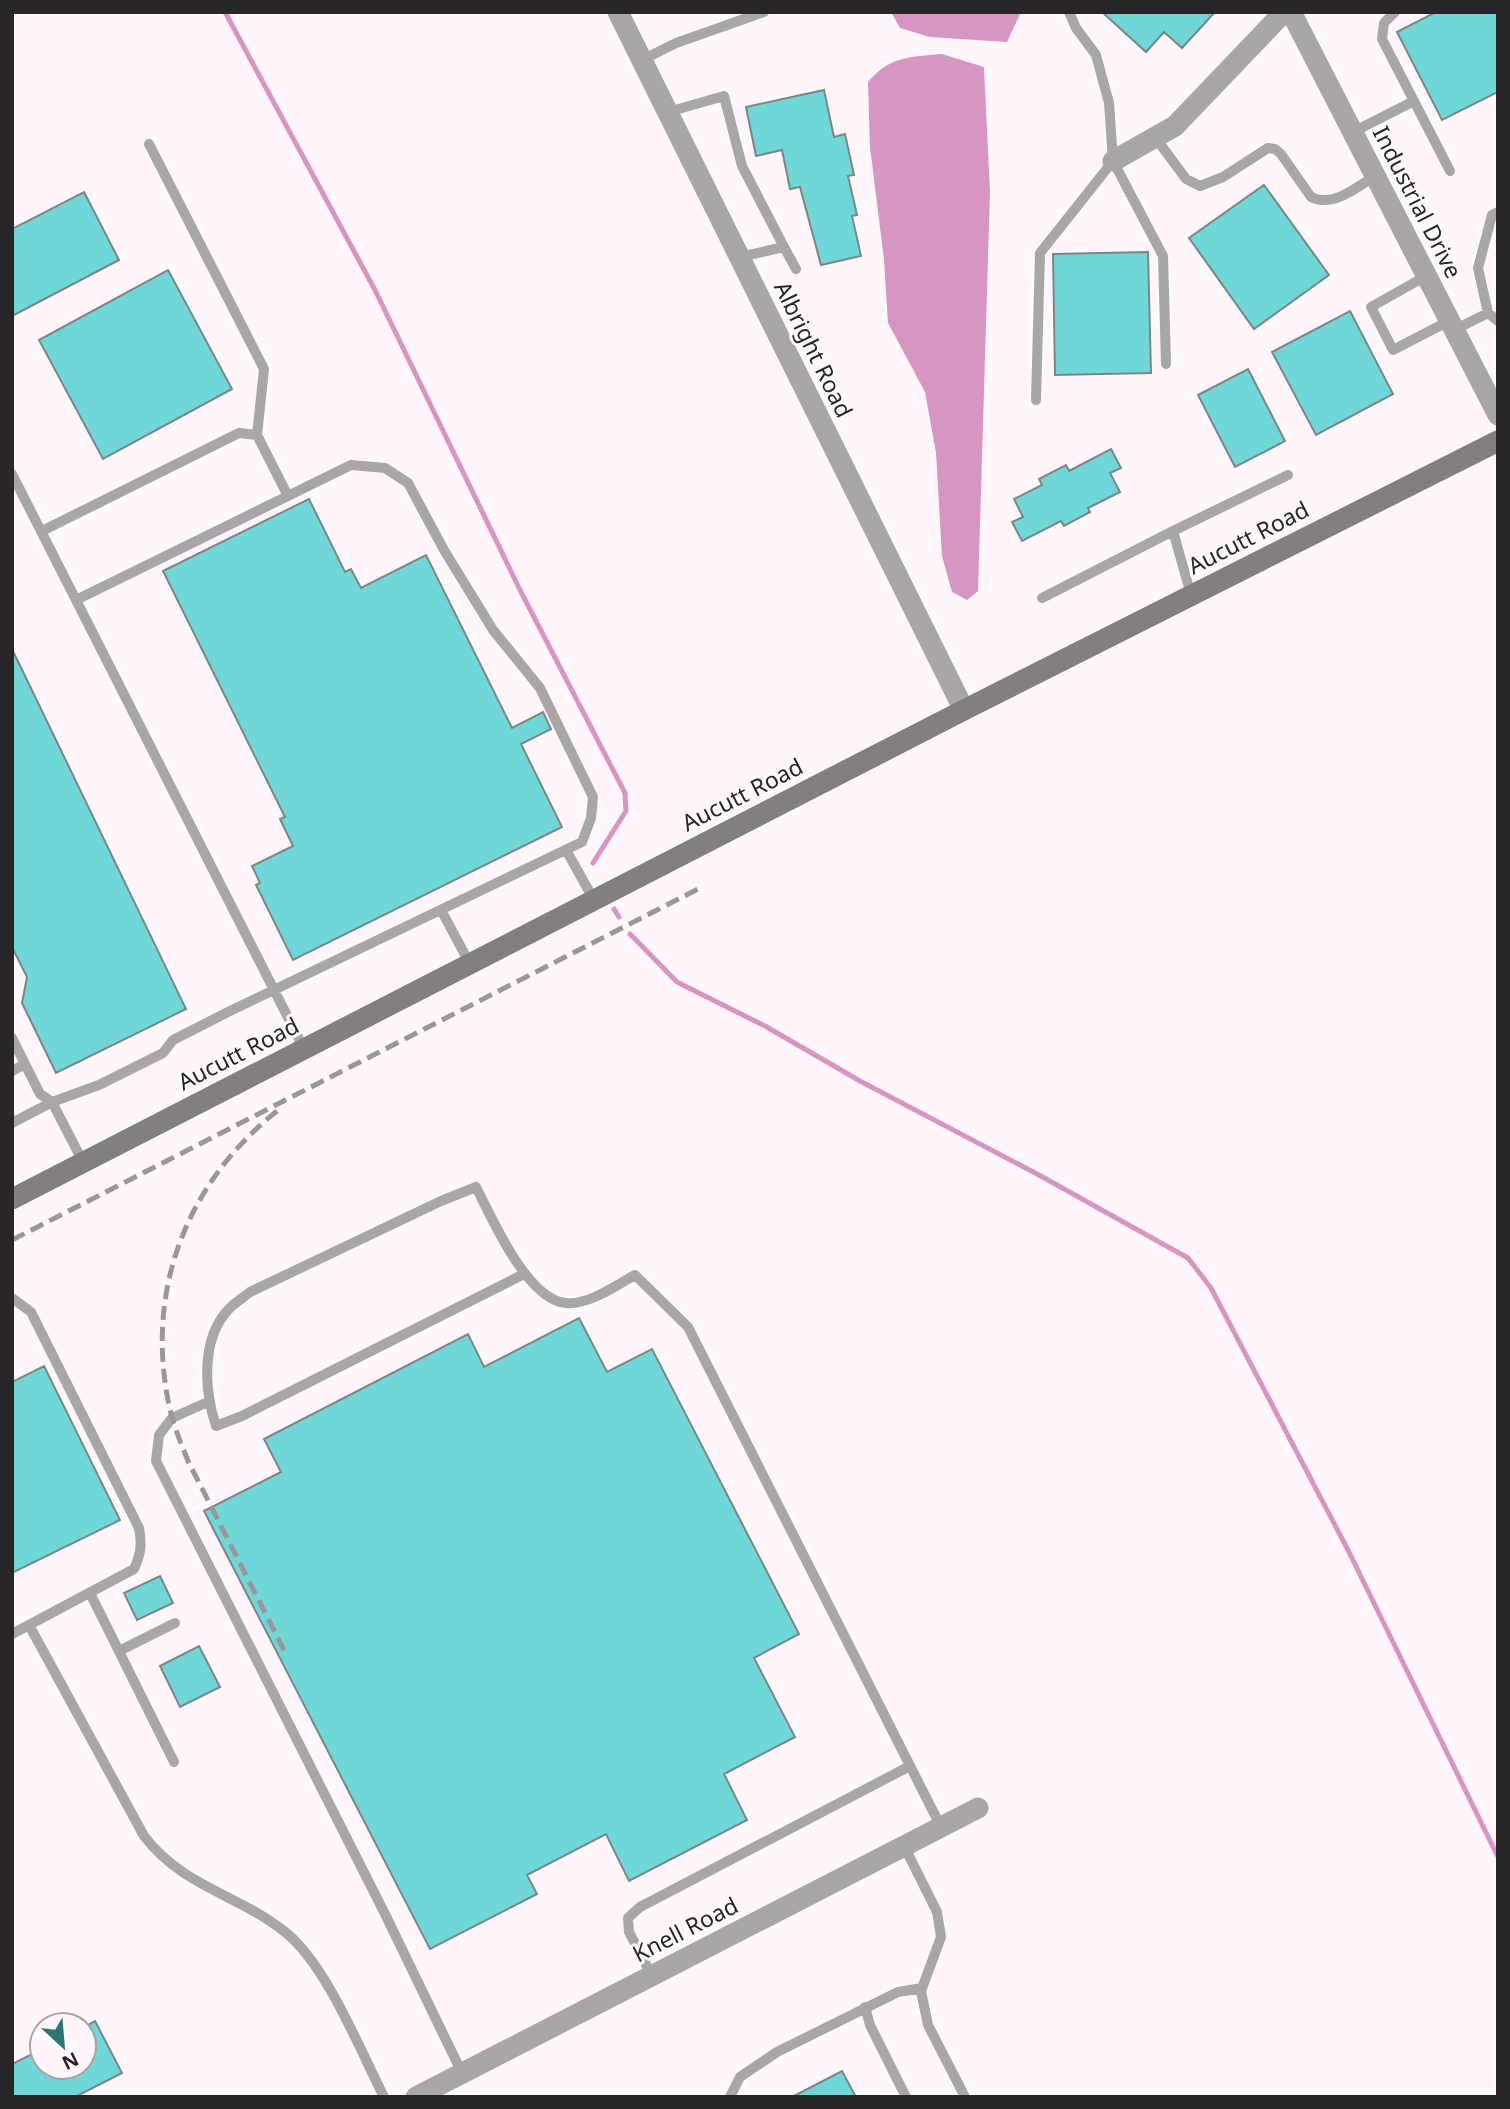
<svg xmlns="http://www.w3.org/2000/svg" width="1510" height="2109" viewBox="0 0 1510 2109" font-family="'Noto Sans',sans-serif">
<rect width="100%" height="100%" fill="#fff7fc"/>
<path fill="#d796c1" d="M891,12H1021L1007,42L930,37L900,28Z
M942,54L984,67L990,192L978,591L967,600L952,592L942,556L936,453L925,392L888,323L884,260L870,147L868,82C890,56 910,57 942,54Z"/>
<g fill="none" stroke-linecap="round" stroke-linejoin="round">
<path stroke="#d796c1" stroke-width="5" d="M225,12L376,292L520,590L625,793L626,811L593,863
M614,909L619,917
M630,934L677,982L765,1026L860,1081L1039,1175L1188,1258L1211,1288L1348,1550L1498,1857"/>
</g>
<path fill="#70d7d9" stroke="#7d8585" stroke-width="2" d="M1102,12H1215L1182,48L1164,32L1146,52Z
M1436,12H1498V92L1442,120L1397,32Z
M824,90L834,137L845,134L854,175L848,176L857,215L852,216L861,256L821,265L800,187L790,189L782,150L756,156L746,107Z
M1264,185L1329,275L1254,329L1189,238Z
M84,192L119,260L12,316V229Z
M1148,252L1151,373L1055,375L1053,254Z
M168,270L232,389L103,459L39,340Z
M1350,311L1393,394L1316,435L1272,352Z
M1248,369L1285,441L1235,467L1198,395Z
M1111,449L1121,468L1110,473L1120,492L1088,508L1090,512L1064,526L1061,521L1022,541L1012,522L1023,517L1014,499L1042,485L1039,479L1066,465L1069,471Z
M309,499L345,572L351,569L361,588L426,555L512,728L543,712L551,729L521,744L562,827L293,960L256,885L260,883L252,866L293,846L280,819L285,817L163,571Z
M12,649L186,1009L56,1073L22,1003L27,977L12,947Z
M579,1318L607,1372L652,1349L799,1634L754,1658L795,1737L724,1774L747,1820L629,1881L606,1834L527,1875L537,1894L430,1949L204,1511L281,1472L264,1439L468,1334L484,1367Z
M44,1366L120,1520L12,1573V1382Z
M160,1576L173,1603L137,1620L124,1593Z
M199,1646L220,1687L180,1707L160,1666Z
M95,2021L122,2073L75,2097H12V2064L42,2049V2067H84V2027Z
M842,2071L856,2097H792Z"/>
<g fill="none" stroke-linecap="round" stroke-linejoin="round">
<path stroke="#a9a6a8" stroke-width="10" d="M1069,12L1076,28L1096,55L1109,103L1113,161L1163,256L1166,364
M1395,12L1384,23L1382,39L1450,171
M642,60L676,43L764,12
M668,112L724,96L742,166L784,247L740,257
M1353,132L1414,101
M1155,137L1186,179L1200,186L1223,177L1268,148L1275,149L1281,154L1311,197C1333,208 1357,187 1375,176
M149,144L264,369L257,435
M784,247L796,269
M1426,276L1371,307L1393,350L1449,321
M1488,313L1478,268L1492,215L1498,212
M1454,330L1488,313L1498,321
M1036,400L1040,253L1113,161
M12,474L304,1049
M42,531L239,433L257,435L288,496
M1191,595L1173,531L1288,475
M1042,598L1173,531
M566,850L594,900
M441,910L470,964
M12,1038L40,1094L52,1102L83,1162
M12,1071L25,1064
M12,1123L52,1102L99,1085L163,1053L173,1040L230,1011L582,842L591,818L593,797L540,688L493,630L444,550L408,483L385,468L351,465L76,600
M524,1274L242,1416L216,1426C204,1390 201,1339 228,1310C234,1303 243,1298 250,1292L441,1201L476,1187C492,1218 527,1300 566,1303C589,1305 615,1286 635,1275L688,1327L941,1827
M12,1298L31,1312L139,1528C142,1544 141,1554 134,1569L12,1634
M210,1401L172,1418L159,1435L156,1461L385,1914L462,2073
M90,1593L174,1762
M29,1625L144,1836C184,1888 238,1894 285,1932C326,1964 360,2050 384,2097
M119,1651L175,1623
M904,1846L937,1912L941,1937L921,1991L928,2025L965,2097
M652,1976L629,1932L628,1918L640,1907L910,1766
M865,2007L870,2025L906,2097
M730,2097L740,2077L777,2052L898,1992L922,1988"/>
<path stroke="#a9a6a8" stroke-width="21" d="M618,12L964,710
M1291,12L1498,415
M1113,161L1175,126L1284,12
M416,2097L978,1808"/>
<path stroke="#837e81" stroke-width="21" d="M12,1199L964,710L1498,441"/>
<path stroke="#9b9699" stroke-width="5" stroke-dasharray="14 7" stroke-linecap="butt" d="M277,1111C188,1182 146,1287 168,1400C172,1422 180,1441 188,1461L286,1654
M12,1240L700,888"/>
</g>
<g text-anchor="middle" dominant-baseline="central" stroke-width="6" stroke-linejoin="round" paint-order="stroke">
<g font-size="23" fill="#282627" stroke="#fff7fc">
<text transform="translate(1418 202) rotate(63)">Industrial Drive</text>
<text transform="translate(814 349) rotate(64)">Albright Road</text>
<text transform="translate(1248 537) rotate(-27)">Aucutt Road</text>
<text transform="translate(742 794) rotate(-27)">Aucutt Road</text>
<text transform="translate(238 1053) rotate(-27)">Aucutt Road</text>
<text transform="translate(685 1929) rotate(-27)">Knell Road</text>
</g>
</g>
<rect width="1510" height="2109" fill="none" stroke="#282627" stroke-width="28"/>
<g transform="translate(63 2046) rotate(154)"><circle r="33" fill="#fff7fc" stroke="#a9a3a7" stroke-width="2"/>
<path d="M0-5L12 26L0 18L-12 26Z" fill="#2b7577"/>
<text y="-10" font-size="19" font-weight="bold" text-anchor="middle" fill="#282627">N</text>
</g>
</svg>
